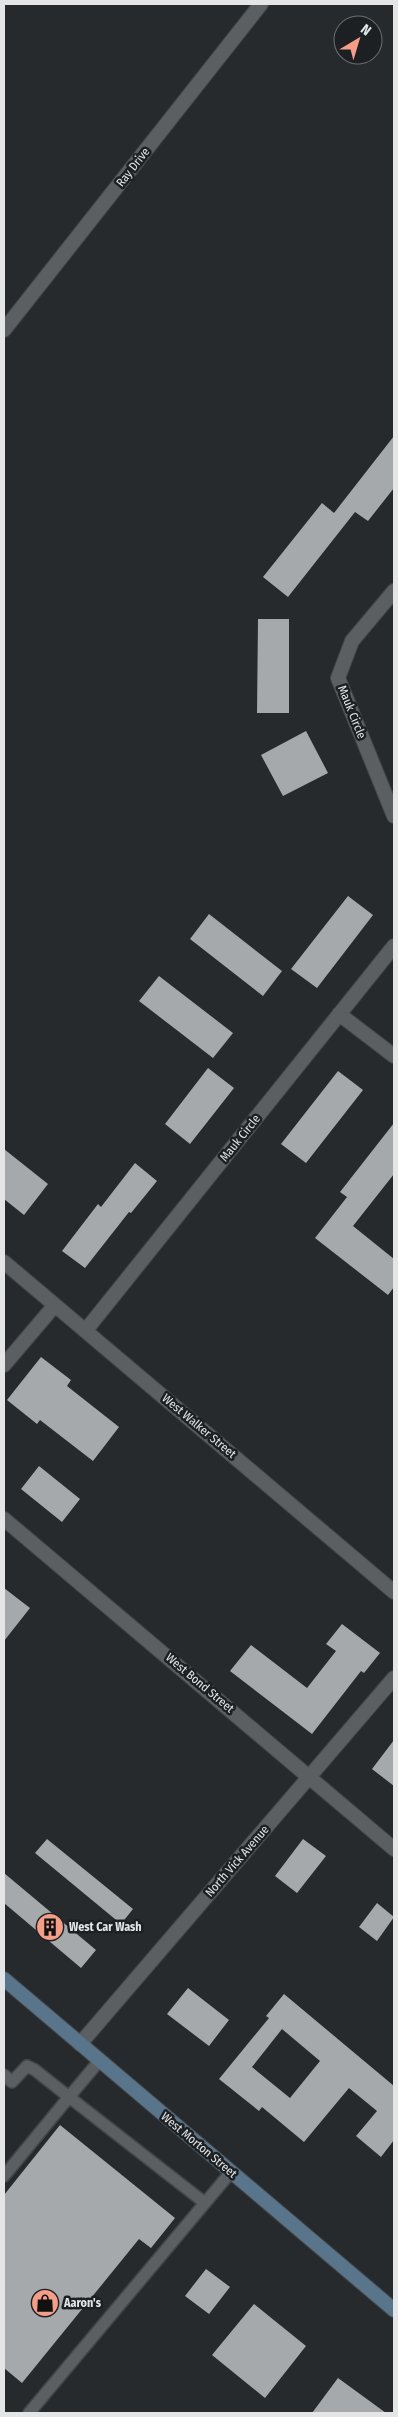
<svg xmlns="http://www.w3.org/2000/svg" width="398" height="2417" viewBox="0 0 398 2417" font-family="'Fira Sans Condensed',sans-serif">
<rect width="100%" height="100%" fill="#272a2d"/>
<path fill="#a5a9ac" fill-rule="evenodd" d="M394,436V488L368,521L355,512L288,597L263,577L322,503L334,513Z
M258,619H289V713H257Z
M306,731L328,773L283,796L261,755Z
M348,896L373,915L317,988L291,969Z
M209,914L282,971L263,996L190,939Z
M159,976L233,1033L213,1058L139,1001Z
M208,1068L234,1088L190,1144L165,1124Z
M338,1071L363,1090L306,1163L281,1144Z
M394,1123V1174L353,1226L394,1259V1287L388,1295L315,1238L347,1197L340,1192Z
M4,1149L48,1184L24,1215L4,1199Z
M135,1163L157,1181L131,1213L129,1212L85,1268L62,1251L98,1204L101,1207Z
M41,1357L71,1380L67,1386L119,1427L93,1461L40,1420L37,1424L7,1400Z
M39,1466L80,1499L62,1522L21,1489Z
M4,1588L30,1608L4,1641Z
M342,1624L380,1653L364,1673L361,1671L312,1734L230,1671L251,1645L307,1688L336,1651L326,1644Z
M394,1740V1786L372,1769Z
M47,1839L133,1909L121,1924L35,1853Z
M303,1839L326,1856L297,1893L275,1876Z
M4,1873L96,1950L81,1968L4,1903Z
M377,1903L394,1917L377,1941L359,1927Z
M188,1988L229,2020L209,2046L167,2014Z
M284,1994L394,2086V2140L381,2157L356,2136L377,2111L349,2088L304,2142L262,2107L259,2111L219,2079L269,2018L266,2016ZM282,2029L320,2061L290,2098L252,2067Z
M60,2125L175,2218L151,2248L139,2239L22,2383L4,2368V2195Z
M206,2269L230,2287L209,2314L185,2296Z
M254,2304L306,2346L265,2398L212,2355Z
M338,2378L386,2413H312Z"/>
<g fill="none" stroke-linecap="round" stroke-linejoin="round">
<g stroke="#434547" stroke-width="14">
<path id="service" d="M4,2075L12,2082L27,2066L35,2070L69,2097L100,2060
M4,2176L69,2097L205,2203
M29,2413L231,2172"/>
</g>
<g stroke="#434547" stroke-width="16">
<path id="minor" d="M4,330L261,4
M394,591L352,641L338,678L394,816
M339,1014L394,1056
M4,1262L394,1592
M86,1330L394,946
M4,1365L55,1305
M4,1519L394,1849
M80,2044L394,1678"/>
</g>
<g stroke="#434547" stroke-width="16">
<path id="secondary" d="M4,1979L394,2310"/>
</g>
<use href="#service" stroke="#5c5f62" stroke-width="11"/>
<use href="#minor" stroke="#5c5f62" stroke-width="14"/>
<use href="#secondary" stroke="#59758b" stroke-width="14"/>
</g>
<defs>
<g id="building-disc" transform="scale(1.4375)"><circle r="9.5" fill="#f49e88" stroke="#1d2023"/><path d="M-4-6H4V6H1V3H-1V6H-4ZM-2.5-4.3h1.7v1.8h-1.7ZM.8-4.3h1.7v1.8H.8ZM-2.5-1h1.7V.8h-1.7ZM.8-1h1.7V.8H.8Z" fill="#111"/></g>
<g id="shop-disc" transform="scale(1.4375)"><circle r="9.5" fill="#f49e88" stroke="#1d2023"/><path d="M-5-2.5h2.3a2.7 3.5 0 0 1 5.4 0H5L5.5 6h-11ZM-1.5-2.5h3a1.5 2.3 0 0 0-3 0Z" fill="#111"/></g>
</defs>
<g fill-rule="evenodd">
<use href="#building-disc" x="50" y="1927"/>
<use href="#shop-disc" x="45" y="2303"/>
</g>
<g text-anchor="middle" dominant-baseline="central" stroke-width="5" stroke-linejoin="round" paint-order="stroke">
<g font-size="12" fill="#e3e5e7" stroke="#1d2023">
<text transform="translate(133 167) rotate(-52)">Ray Drive</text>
<text transform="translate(352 712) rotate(68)">Mauk Circle</text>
<text transform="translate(240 1138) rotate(-51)">Mauk Circle</text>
<text transform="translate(199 1426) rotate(40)">West Walker Street</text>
<text transform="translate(200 1683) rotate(40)">West Bond Street</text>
<text transform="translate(237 1861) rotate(-49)">North Vick Avenue</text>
<text transform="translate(199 2145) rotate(40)">West Morton Street</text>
</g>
<g font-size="12" font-weight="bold" fill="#e3e5e7" stroke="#1d2023" text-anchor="start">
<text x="69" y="1927">West Car Wash</text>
<text x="64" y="2303">Aaron's</text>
</g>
</g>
<rect width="398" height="2417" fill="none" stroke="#e3e5e7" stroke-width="10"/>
<g transform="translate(358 40) rotate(38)"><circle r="24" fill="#1d2023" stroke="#6c6f71"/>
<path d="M0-4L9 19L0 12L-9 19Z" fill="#f49e88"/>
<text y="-8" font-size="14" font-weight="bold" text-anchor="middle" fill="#e3e5e7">N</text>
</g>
</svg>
